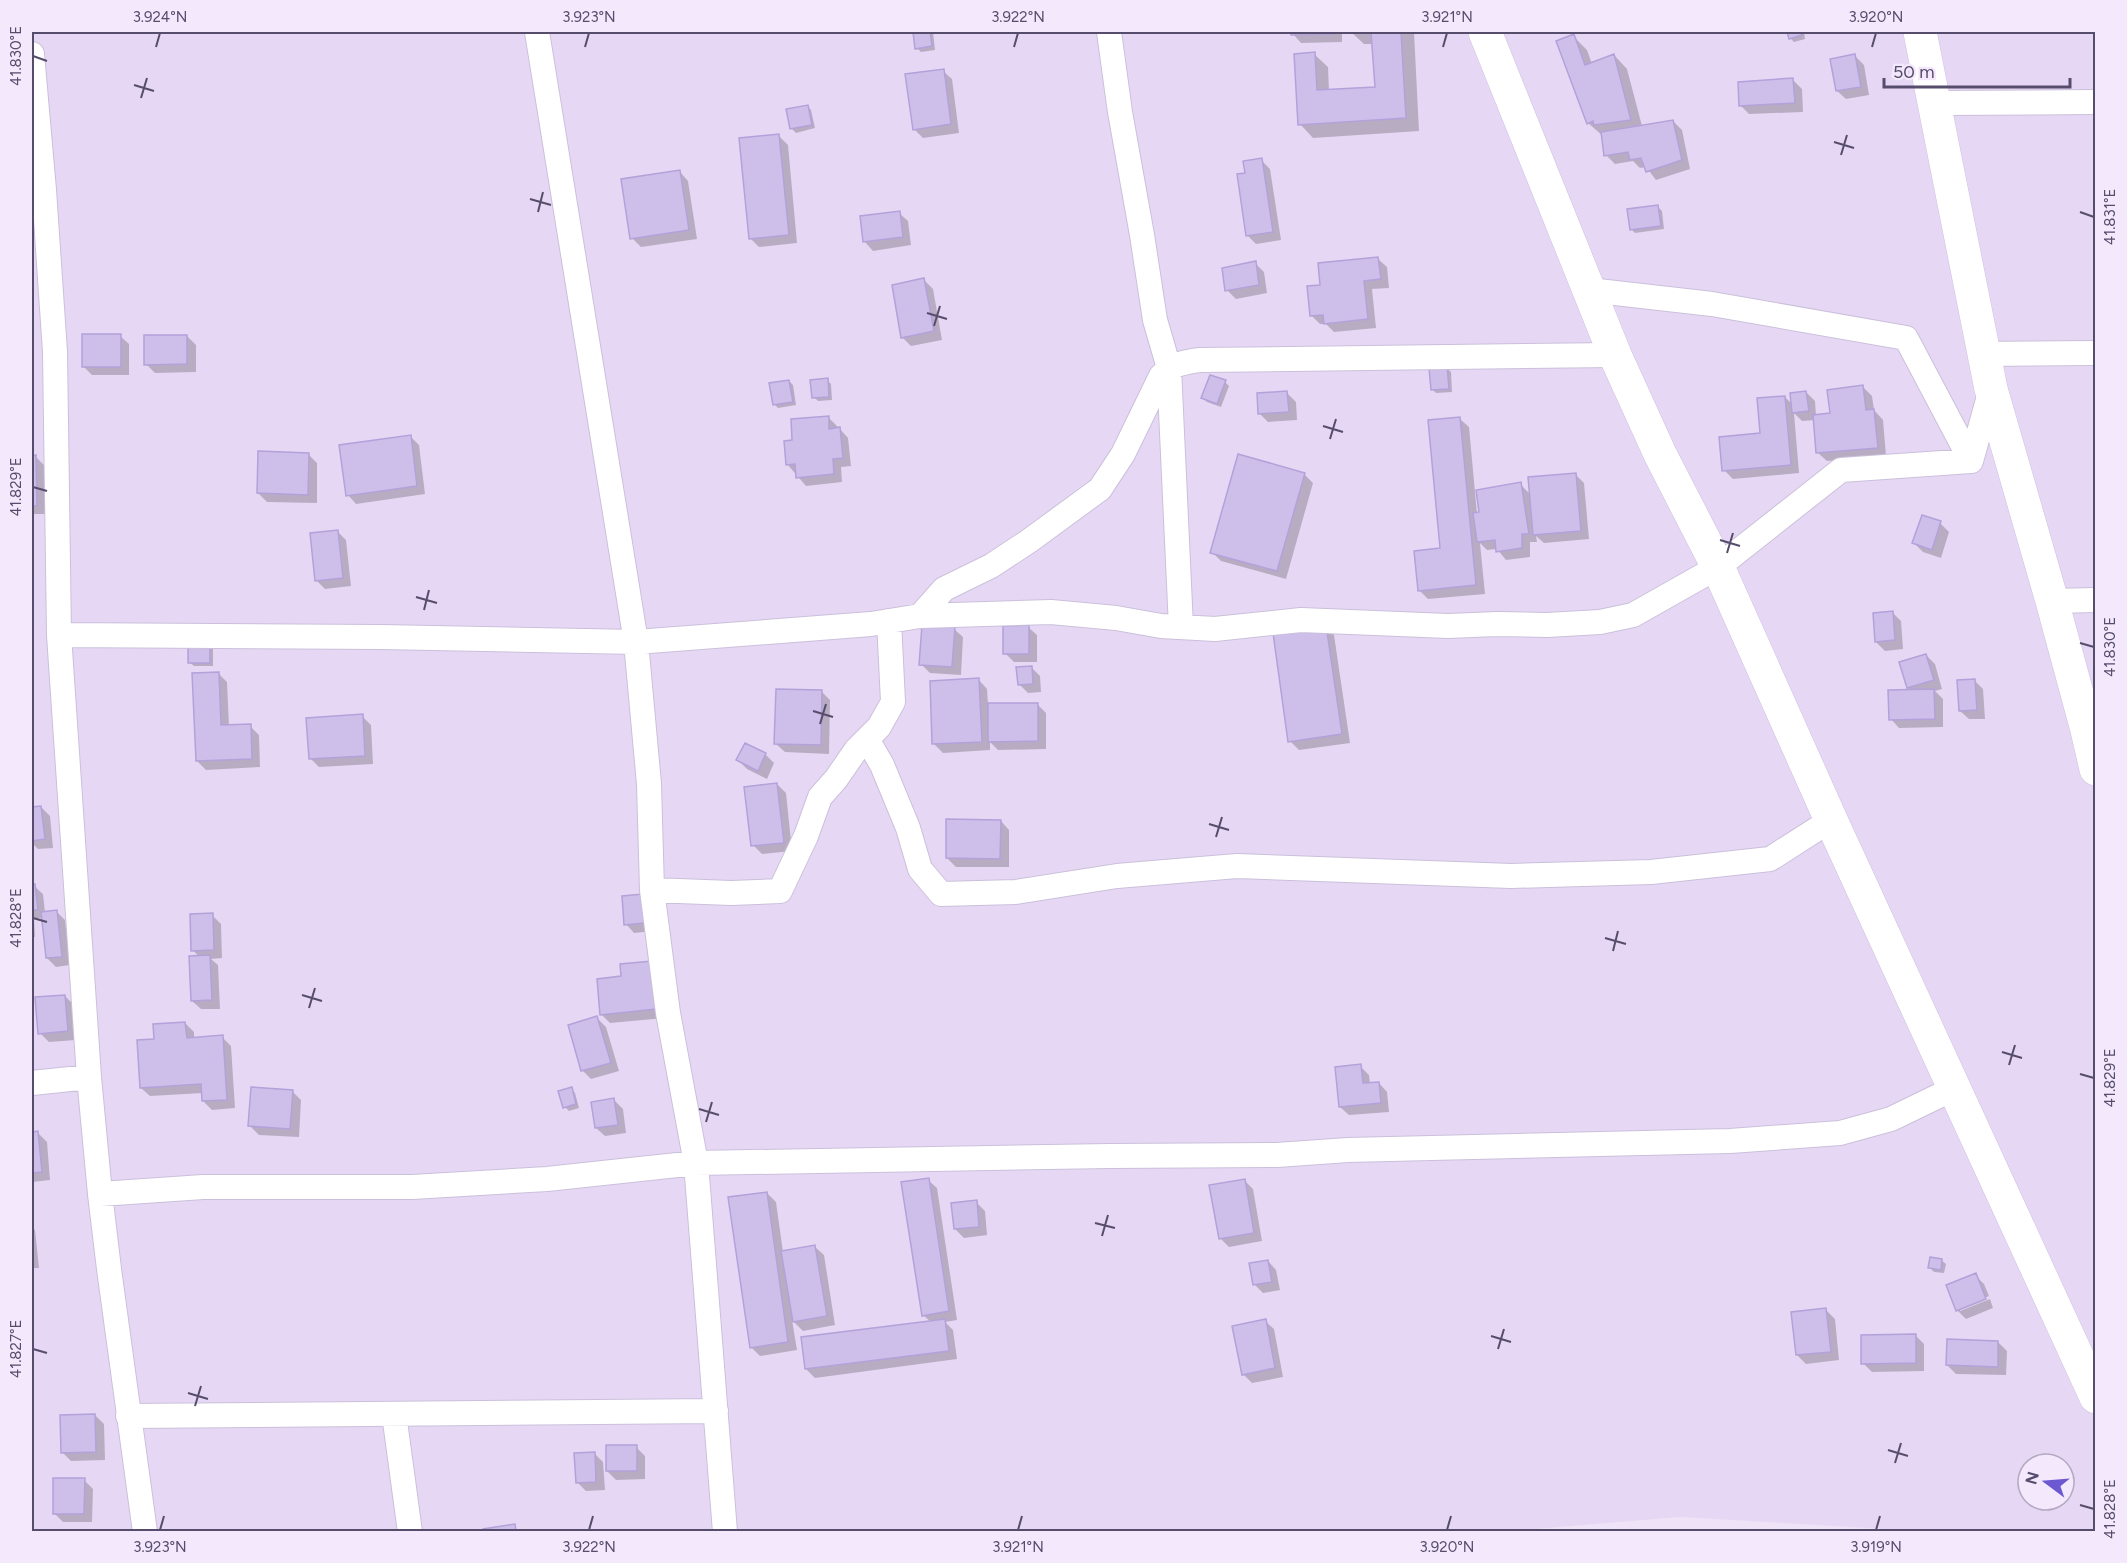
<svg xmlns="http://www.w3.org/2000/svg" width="2127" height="1563" viewBox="0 0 2127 1563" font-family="Figtree,sans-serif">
<rect width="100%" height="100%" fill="#efe3f8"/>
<path fill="#e6d8f4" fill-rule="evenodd" d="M32,32H2095V1531H1919L1680,1517L1499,1532L32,1531ZM2028,1464H2064V1500H2028Z"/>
<path fill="#0003" fill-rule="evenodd" d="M914,32H933L935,50L921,52L917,48Z
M1292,32H1342V42L1301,43L1293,34Z
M1351,32H1414L1419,131L1313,138L1300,124L1314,54L1328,67L1329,91L1376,88L1374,44H1364Z
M1789,32H1804L1805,39L1794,42L1790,38Z
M1573,36L1587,50L1592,64L1614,55L1627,69L1642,126L1673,121L1682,130L1690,169L1656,180L1646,167L1640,168L1633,161L1615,164L1606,155L1603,136L1588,123Z
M1855,56L1864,65L1869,95L1846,99L1837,91Z
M943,71L952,79L959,133L923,138L914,129Z
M1793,80L1802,89L1803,112L1749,114L1741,106Z
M807,106L811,110L815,128L796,133L792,129Z
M779,136L788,145L797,243L759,247L750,238Z
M1261,160L1270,169L1281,240L1256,244L1248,236L1246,174Z
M680,172L688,181L697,239L641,247L632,238Z
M1658,207L1662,211L1664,229L1635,233L1631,229Z
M899,213L908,221L911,245L873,251L865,242Z
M1378,259L1387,267L1389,288L1372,289L1376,328L1334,332L1326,324H1320L1311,315L1322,286Z
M1255,263L1264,272L1267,293L1236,299L1227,290Z
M924,280L933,289L942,340L911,346L902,337Z
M120,336L129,344V375H92L83,366Z
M187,336L196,345V372L155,373L146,364Z
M1447,368L1451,372L1452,392L1436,393L1432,389Z
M827,380L831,384L832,400L818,401L814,397Z
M789,381L793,385L796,405L778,408L774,404Z
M1225,382L1229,386L1221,407L1207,402L1203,398Z
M1863,387L1872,396L1874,410L1883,420L1886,456L1827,461L1818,453L1815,420L1802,421L1794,413L1799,473L1733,479L1724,470L1762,435L1785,397L1793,405L1806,392L1815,401L1816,416L1831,414Z
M1287,393L1296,402L1297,420L1268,422L1259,413Z
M828,417L837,426V429H840L848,438L851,466L841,467L842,482L806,486L787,464L794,441Z
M1460,419L1469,427L1475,492L1520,484L1531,495L1575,474L1584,483L1589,539L1544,543L1536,536L1537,542H1530V557L1506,560L1497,549L1487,550L1480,543L1485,594L1428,599L1419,590L1442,549ZM1475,492H1478L1480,513L1477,514Z
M410,436L419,445L425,494L356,504L348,495Z
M308,454L317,463V503L267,502L258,493Z
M32,457H36L45,466V514H32Z
M1304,474L1313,483L1286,579L1221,561L1212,552Z
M1923,517L1940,523L1949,532L1941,558L1923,552L1914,543Z
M337,531L346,540L351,586L325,589L316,580Z
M1892,612L1901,621L1903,649L1885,651L1876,642Z
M1028,627L1037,635V662H1014L1005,653Z
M1326,627L1334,635L1350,743L1299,750L1290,741Z
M954,629L963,637L961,675L930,673L921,664Z
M209,645L213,649V666H194L189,662Z
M1926,655L1935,664L1942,689L1935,691L1943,699V727L1899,728L1891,719L1911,691L1908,688Z
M1031,667L1040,676L1041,692L1028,693L1019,684Z
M218,673L227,682L229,727L250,726L259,735L260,767L206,770L197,761Z
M979,680L987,689L988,705H1038L1046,713V749L998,750L990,742V750L943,753L934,744Z
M1974,680L1983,689L1985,719H1969L1960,711Z
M821,691L830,700L829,754L785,752L776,744Z
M362,716L371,725L373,764L319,767L310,758Z
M765,754L774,763L767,779L747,769L738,760Z
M777,784L786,793L792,851L762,854L753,845Z
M41,807L50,816L53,848L38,849L32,843V808Z
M1001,821L1009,830V867H956L947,858Z
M32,880L33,885L43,894L45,913L56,911L65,920L70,965L56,967L47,958L43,918L34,919L35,937H32Z
M624,897L653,931L634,933L626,924Z
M212,915L221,924L222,958L211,959L218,965L220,1009H201L192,1001L199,957L193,950Z
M623,978L665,1018L610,1023L601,1014Z
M65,996L74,1005L76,1040L49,1042L40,1033Z
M597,1018L606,1027L619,1071L591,1079L583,1071L569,1026Z
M185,1023L194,1032V1039L222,1037L231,1046L235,1108L212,1110L203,1101V1093L150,1096L141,1088L155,1040Z
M1360,1066L1369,1075L1370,1084L1379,1083L1387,1092L1389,1112L1349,1115L1340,1107Z
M571,1089L575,1093L579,1108L569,1111L565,1107Z
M292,1091L301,1100L299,1137L259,1135L250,1126Z
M614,1100L623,1109L626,1133L605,1136L596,1128Z
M32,1133H38L47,1142L50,1180L32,1182Z
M928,1180L937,1188L957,1320L945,1322L953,1330L957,1359L815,1378L806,1369L931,1322L923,1315Z
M1244,1180L1253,1189L1262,1241L1229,1247L1220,1238Z
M767,1193L776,1202L783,1252L815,1247L824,1255L835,1325L803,1331L792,1320L797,1350L760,1356L751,1347Z
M976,1202L985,1211L987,1235L964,1238L955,1229Z
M32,1227L35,1230L39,1268H32Z
M1941,1260L1946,1264L1944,1273L1934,1272L1930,1268Z
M1268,1261L1276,1270L1280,1290L1263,1293L1254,1284Z
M1975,1275L1984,1284L1989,1296L1960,1308V1311L1990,1299L1993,1308L1966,1319L1957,1310Z
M1826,1310L1835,1319L1839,1360L1806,1364L1797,1355Z
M1265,1321L1274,1329L1283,1377L1252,1383L1243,1374Z
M1915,1335L1924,1344V1371L1872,1372L1863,1363Z
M1998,1342L2007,1351L2006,1375L1956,1374L1947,1365Z
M95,1415L104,1424L105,1460L71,1461L62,1452Z
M636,1447L645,1456V1479L616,1480L607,1471Z
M594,1453L603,1462L605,1490L586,1491L577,1482Z
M84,1480L93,1489L92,1522H63L54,1513Z"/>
<path fill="#cdbfea" stroke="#b3a1da" stroke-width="1.5" d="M913,32H930L932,46L915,49Z
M1291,32H1334V34L1291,35Z
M1371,32H1401L1406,118L1298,125L1294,54L1315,52L1317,90L1375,87Z
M1787,32H1801L1802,35L1789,39Z
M1574,34L1585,65L1614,54L1631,120L1594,125L1593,121L1587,124L1556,41Z
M1855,54L1861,87L1836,91L1830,59Z
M944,69L951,124L913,130L905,74Z
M1793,78L1795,103L1739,106L1738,82Z
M808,105L812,125L790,129L786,109Z
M1673,120L1682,160L1646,172L1641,158L1630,160L1628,152L1604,156L1601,132Z
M779,134L789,235L749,239L739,138Z
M1262,158L1273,232L1246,236L1237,174L1245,173L1243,161Z
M680,170L689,230L630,239L621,179Z
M1658,205L1661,226L1630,230L1627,209Z
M900,211L903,237L863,242L860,216Z
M1378,257L1381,279L1364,281L1368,319L1324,324L1323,315L1310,316L1307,286L1320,285L1318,263Z
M1256,261L1259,285L1225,291L1222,268Z
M924,278L934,331L901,338L892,285Z
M82,334H121V367H82Z
M144,335H187V364L144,365Z
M1447,366L1449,389L1431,390L1429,368Z
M1210,375L1226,380L1217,404L1201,398Z
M828,378L829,397L812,398L810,380Z
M789,380L793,402L773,405L769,383Z
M1863,385L1866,410L1874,409L1878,448L1816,453L1813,415L1830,413L1827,390Z
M1287,391L1289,412L1258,414L1257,393Z
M1806,391L1809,411L1792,413L1790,393Z
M1785,396L1791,465L1722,471L1719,437L1760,433L1757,398Z
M829,416V429L840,427L843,458L833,459L834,474L796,478L795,464L786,465L784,441L792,440L791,419Z
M1460,417L1476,585L1418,591L1414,551L1440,548L1428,420Z
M411,435L417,486L346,496L339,445Z
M258,451L309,453L308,495L257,493Z
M1238,454L1305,473L1277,571L1210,553Z
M36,455L37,506H32V456Z
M1576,473L1581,531L1533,535L1528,477Z
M1521,482L1529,534H1522V548L1496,552L1495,540L1477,542L1473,513L1479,512L1476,490Z
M1922,515L1941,521L1932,550L1912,543Z
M338,530L343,578L315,581L310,533Z
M1893,611L1895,640L1875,642L1873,613Z
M922,625L955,627L952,667L919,665Z
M1029,625V654H1003V626Z
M1326,625L1342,734L1288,742L1273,633Z
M188,643H210V663H188Z
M1926,654L1934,680L1907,688L1899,662Z
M1032,666L1033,684L1018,685L1016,667Z
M219,672L221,725L251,724L252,759L196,761L192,673Z
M979,678L982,742L932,744L930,681Z
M1975,679L1977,710L1959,711L1957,680Z
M776,689L822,690L821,745L774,744Z
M1934,689L1935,719L1889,720L1888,690Z
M988,703H1038V741L988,742Z
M363,714L365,756L309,759L306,718Z
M745,743L766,753L758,771L736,760Z
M777,783L784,843L751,846L744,787Z
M41,806L45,839L32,841V807Z
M946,819L1001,820L1000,859L946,858Z
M32,884H35L38,910H32Z
M643,894L645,923L624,925L622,896Z
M57,910L62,957L46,958L41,912Z
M213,913L214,950L191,951L190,914Z
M210,955L212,1000L191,1001L189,956Z
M652,961L656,1009L600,1015L597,979L621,976L620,964Z
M65,995L68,1031L38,1034L35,997Z
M597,1016L611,1063L581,1071L568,1025Z
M185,1022L187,1038L223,1035L227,1100L202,1101L201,1084L140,1088L137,1040L154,1039L153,1024Z
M1361,1064L1363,1083L1379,1082L1381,1103L1339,1107L1335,1067Z
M251,1087L293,1090L290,1129L248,1126Z
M572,1087L576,1104L563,1108L558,1091Z
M614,1098L618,1125L595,1128L591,1102Z
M38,1131L42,1172L32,1173V1132Z
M929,1178L949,1311L922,1316L901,1182Z
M1245,1179L1254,1233L1219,1239L1209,1185Z
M767,1192L788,1342L750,1348L728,1197Z
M977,1200L979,1227L954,1229L951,1203Z
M815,1245L827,1316L793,1322L781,1251Z
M1930,1257L1942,1259L1941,1270L1928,1268Z
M1268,1260L1272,1282L1253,1285L1249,1263Z
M1976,1273L1986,1299L1956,1311L1946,1285Z
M1826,1308L1831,1352L1796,1355L1791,1312Z
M945,1319L949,1351L805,1369L801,1337Z
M1266,1319L1275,1368L1242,1375L1232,1326Z
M1916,1334V1363L1861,1364V1335Z
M1947,1339L1998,1341V1367L1946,1365Z
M95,1414L96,1452L61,1453L60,1415Z
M606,1445H637V1471H606Z
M595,1452L596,1482L576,1483L574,1453Z
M53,1478H85L84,1514H53Z
M515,1524L516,1532H483V1529Z"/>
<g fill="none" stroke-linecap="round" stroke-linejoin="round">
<g stroke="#cbc0db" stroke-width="26">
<path id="minor" d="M537,32L636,642L871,624L920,616L944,589L991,566L1029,541L1100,489L1123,454L1161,376C1173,364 1184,362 1200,360L1615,355
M1109,32L1120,112L1142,235L1155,320L1169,368L1181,627
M32,54L44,190L55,352L59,635L89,1077L100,1194L109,1269L145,1532
M1936,103L2096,102
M1589,290L1712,304L1906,338L1971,461L1991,389
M1984,354L2096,353
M2052,601L2096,600
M920,616L1051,612L1116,618L1161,626L1215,629L1301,620L1448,626L1497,624L1547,625L1600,622L1633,615L1718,567L1841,470L1971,461
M59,635L381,637L636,642L649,784L652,890L668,1013L696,1163L725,1532
M867,739L882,765L908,828L920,869L941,894L1016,892L1117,876L1237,866L1511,876L1651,872L1770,859L1831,820
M652,890L731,893L780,891L806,836L820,797L836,779L856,750L879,727L893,702L889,621
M32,1083L89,1077
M100,1194L203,1187H412L547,1179L696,1163L1110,1156L1277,1155L1348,1150L1730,1141L1840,1133L1891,1119L1955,1088
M394,1414L410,1532
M128,1416L716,1411"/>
</g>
<g stroke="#cec1e1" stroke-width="34">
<path id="secondary" d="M1485,32L1615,355L1660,454L1718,567L1831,820L2096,1397
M1920,32L1991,389L2052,601L2087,730L2096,769"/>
</g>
<use href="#minor" stroke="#fff" stroke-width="24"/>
<use href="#secondary" stroke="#fff" stroke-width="33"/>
</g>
<path fill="none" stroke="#564d6c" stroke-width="2" d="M156,47L160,33M585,47L589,33M1014,47L1018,33M1443,47L1447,33M1872,47L1876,33M33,56L47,61M134,85L154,91M141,98L147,78M1834,142L1854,148M1841,155L1847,135M530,199L551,205M538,212L543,192M2080,212L2094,217M927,313L947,319M934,326L940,306M1323,426L1343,432M1330,439L1336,419M33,487L47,491M1720,540L1740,546M1727,553L1733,533M416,597L437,603M424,610L429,590M2080,643L2094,647M813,711L833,717M820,724L826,704M1209,824L1229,830M1216,837L1222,817M33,918L47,922M1605,938L1626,944M1613,951L1618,931M302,995L322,1001M309,1008L315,988M2002,1052L2022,1058M2009,1065L2015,1045M2080,1074L2094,1078M699,1109L719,1115M706,1122L712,1102M1095,1223L1115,1228M1102,1236L1108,1215M1491,1336L1511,1342M33,1349L47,1353M1498,1349L1504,1329M188,1393L208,1399M195,1406L201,1386M1888,1450L1908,1456M1895,1463L1901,1443M2080,1505L2094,1509M160,1530L164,1516M589,1530L593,1516M1018,1530L1022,1516M1447,1530L1451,1516M1876,1530L1880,1516"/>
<rect width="2127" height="1563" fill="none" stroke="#f3e8fc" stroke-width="66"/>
<g transform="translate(2046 1482) rotate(286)"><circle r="28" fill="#f3e8fc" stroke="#b4aac2" stroke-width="1.5"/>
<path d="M0-4.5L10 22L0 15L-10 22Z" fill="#6c59d1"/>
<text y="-9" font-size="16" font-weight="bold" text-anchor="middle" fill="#564d6c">N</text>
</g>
<path d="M1884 78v9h186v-9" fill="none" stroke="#564d6c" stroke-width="3"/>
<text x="1893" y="78" font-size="18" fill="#564d6c" stroke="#f3e8fc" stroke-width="4.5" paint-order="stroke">50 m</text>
<rect x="33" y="33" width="2061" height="1497" fill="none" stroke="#564d6c" stroke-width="2"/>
<g font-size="15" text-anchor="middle" fill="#564d6c">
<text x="160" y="22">3.924°N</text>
<text x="589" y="22">3.923°N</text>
<text x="1018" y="22">3.922°N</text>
<text x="1447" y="22">3.921°N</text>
<text x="1876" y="22">3.920°N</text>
<text transform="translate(16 56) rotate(-90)" y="5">41.830°E</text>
<text transform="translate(2110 217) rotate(-90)" y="5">41.831°E</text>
<text transform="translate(16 487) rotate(-90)" y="5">41.829°E</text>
<text transform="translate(2110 647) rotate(-90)" y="5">41.830°E</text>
<text transform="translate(16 918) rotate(-90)" y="5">41.828°E</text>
<text transform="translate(2110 1078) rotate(-90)" y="5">41.829°E</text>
<text transform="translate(16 1349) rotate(-90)" y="5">41.827°E</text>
<text transform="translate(2110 1509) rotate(-90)" y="5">41.828°E</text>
<text x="160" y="1552">3.923°N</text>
<text x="589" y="1552">3.922°N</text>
<text x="1018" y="1552">3.921°N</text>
<text x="1447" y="1552">3.920°N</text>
<text x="1876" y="1552">3.919°N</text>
</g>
</svg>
